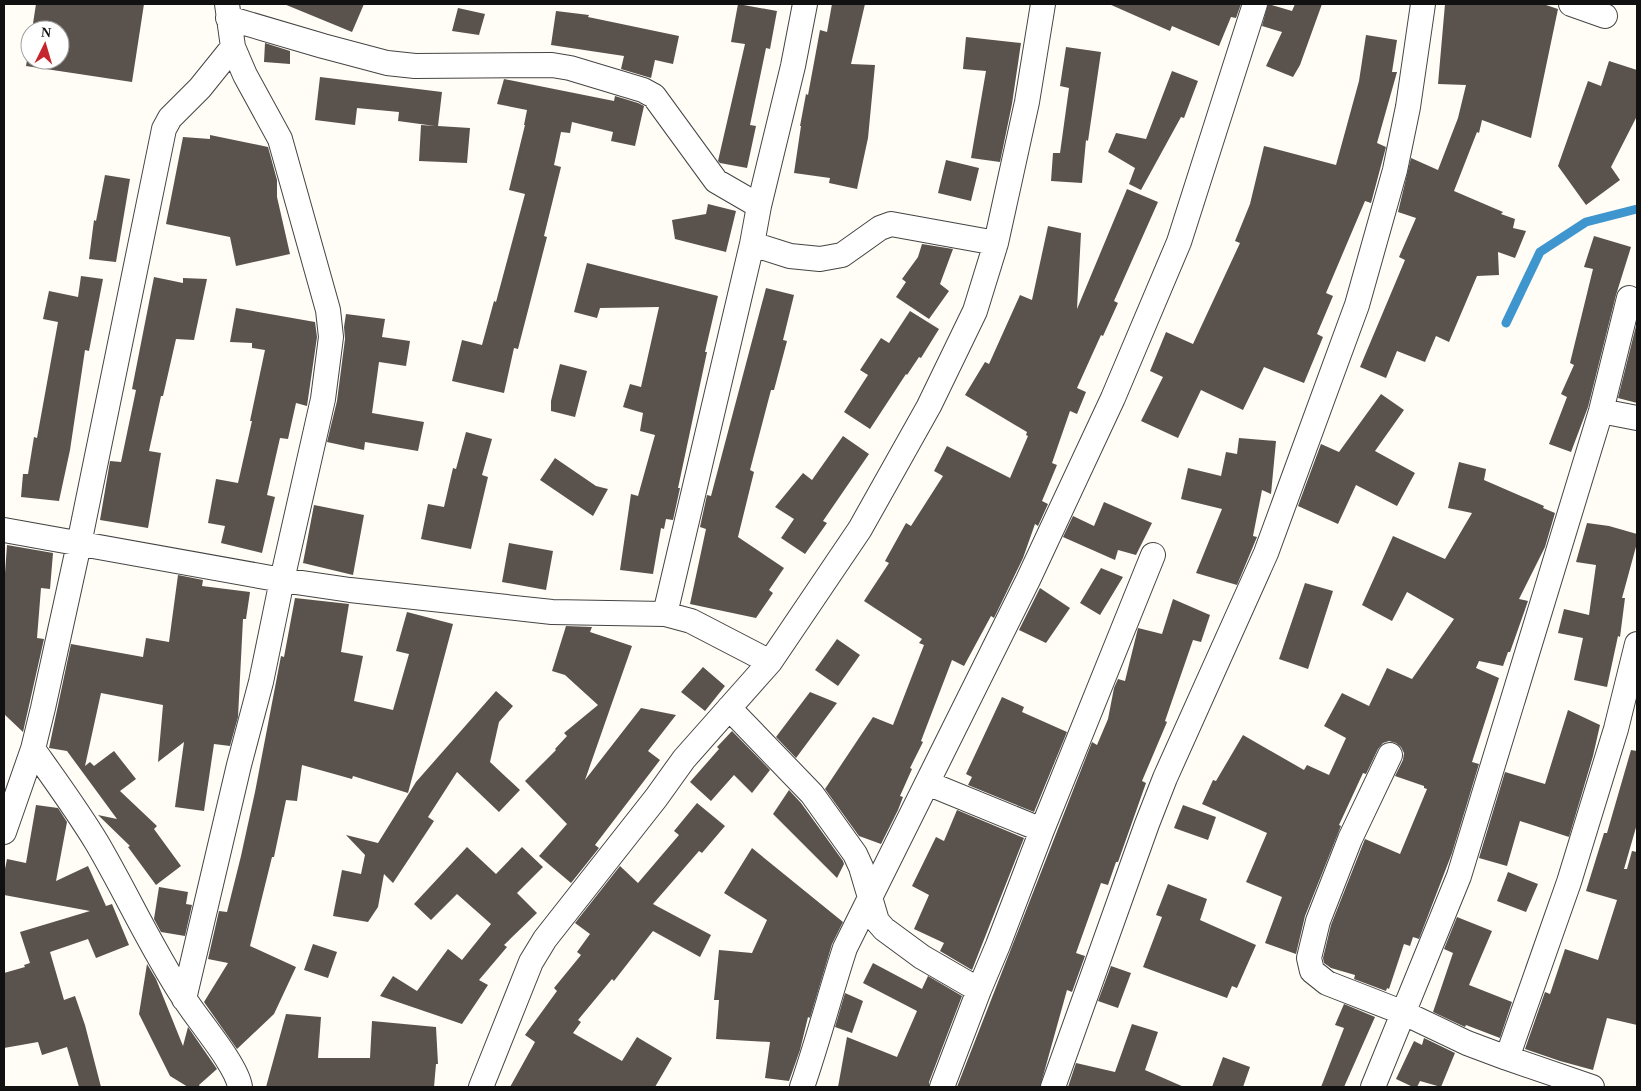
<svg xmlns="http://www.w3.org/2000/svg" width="1641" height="1091" viewBox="0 0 1641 1091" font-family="'Times New Roman',serif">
<rect width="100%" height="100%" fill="#fffdf5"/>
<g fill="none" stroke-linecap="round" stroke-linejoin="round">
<path stroke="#3f96cf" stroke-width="9" d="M1506,323L1540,252L1586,222L1637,209"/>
</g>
<path fill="#5a524d" d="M36,4H144L132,82L26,66L30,42V60H60V30H32Z
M284,4H364L352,32Z
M738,4L777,11L770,49L766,48L750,125L756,126L747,168L720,163L718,161L745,44L731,42Z
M832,4H865L851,64L875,65L868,138L857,189L829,183L830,178L794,173L801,126H800L806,94L808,95L820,30L827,32Z
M1109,4H1241L1236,18L1231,17L1219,46L1172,26L1170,31Z
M1268,4L1292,11L1295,4H1322L1300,65L1293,77L1266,66L1282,32L1262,26Z
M1445,4H1543L1558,9L1531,138L1482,120L1479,133L1477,132L1454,191L1503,212L1501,214L1515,219L1513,228L1526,231L1515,258L1498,252L1499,275L1477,276L1449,342L1436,336L1425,362L1397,351L1386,378L1360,367L1405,260L1399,257L1416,218L1398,212L1411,158L1438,170L1458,118L1466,85L1438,84Z
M458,8L485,14L479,35L452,31Z
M556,11L589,15L588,17L679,36L673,64L655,60L651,78L621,69L624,56L551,45Z
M1366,35L1397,40L1392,72H1397L1377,143L1386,147L1371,203L1365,201L1326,293L1333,296L1317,334L1323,337L1304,383L1264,367L1243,410L1201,390L1178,438L1141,421L1163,377L1150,371L1166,332L1193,344L1240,243L1235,241L1250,204L1264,146L1336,165L1359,81Z
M966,37L1021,43L1012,104L1000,162L971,158L986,71L963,69Z
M265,43L290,51V64L264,62Z
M1066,47L1101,52L1088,141L1086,140L1082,183L1051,181L1053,153H1060L1069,88L1060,86Z
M1609,61L1637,70V116L1611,167L1620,180L1586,205L1558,166L1588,81L1601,86Z
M1172,71L1198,81L1184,118L1181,117L1141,190L1129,184L1135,168L1108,152L1116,133L1146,139Z
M320,77L442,92L438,126L470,128L467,163L419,161L421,125L435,126L398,121L399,112L357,108L355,125L315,120Z
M504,79L614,101L615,96L638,103L644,106L635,146L611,141L613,132L572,122L570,133L561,132L554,165L561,167L544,236L547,237L518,349L514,348L504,393L452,381L462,340L482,345L494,301L496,302L525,194L509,190L525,125H524L527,110L497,104Z
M210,135L268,147L277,180V197L290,254L236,266L230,237L166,224L183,137L210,139Z
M946,160L979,168L971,201L938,193Z
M105,175L130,179L116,262L89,259L94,220L96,221Z
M1127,189L1158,202L1114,301L1118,303L1103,336L1101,335L1077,388L1086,392L1077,414L1070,411L1052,463L1057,465L1042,501L1048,504L1038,526L1035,524L1023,558L994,618L991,616L964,666L952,660L921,741L923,742L910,768L912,769L900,796L903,797L898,810L881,844L859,836L825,789L873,717L893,725L924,645L919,643L922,639L864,601L889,563L885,561L906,523L911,526L943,476L934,471L947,446L1010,478L1028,436L1026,435L1027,432L965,395L985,362L989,364L1020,295L1032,300L1048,226L1081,233L1077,309Z
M708,204L736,211L726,252L675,239L672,220L706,214Z
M1594,236L1631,247L1616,295L1588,407L1571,452L1549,444L1567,397L1561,394L1574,365L1570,363L1593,269L1584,267Z
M922,244L953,249L940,284L949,291L929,319L896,297L906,282L902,279L918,257Z
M587,263L718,296L705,352H707L678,488H680L673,520L666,519L664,529L661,528L653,574L620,570L631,494L638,496L655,435L640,431L643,413L623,407L630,384L641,387L659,307L600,308L597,318L574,312Z
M81,276L103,279L89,351L85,350L70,450L59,501L21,497L23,474H28L34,437L37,438L58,322L43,319L49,291L78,297Z
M154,277L183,283V278L207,279L194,340L176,339L163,396H161L149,451L161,453L148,528L100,520L110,461L121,462L136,390L132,389Z
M766,288L794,295L783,340L787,341L774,390H771L750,470L754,472L738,537L784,568L769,590L773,593L756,618L690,604L706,529L700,527L707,495L711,496Z
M236,308L315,322L317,337L307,406L296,403L288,439L280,438L267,495L275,497L262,553L221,543L225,526L208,523L216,479L238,483L252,421H250L265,350L252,348V343L230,342Z
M910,311L939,329L921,358L919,357L907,375L906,374L870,429L844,412L868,375L860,370L881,338L889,343Z
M346,314L385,319L382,337L410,341L406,366L379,362L372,413L424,422L418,451L365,442L364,450L327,442L337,401L345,339L344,327Z
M1637,322V403L1618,398Z
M560,364L587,371L575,417L551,411V401Z
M1381,394L1404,410L1375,451L1415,473L1397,506L1356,485L1338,524L1298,506L1321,444L1339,452Z
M466,432L492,439L482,475L488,477L471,549L421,539L428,504L444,507L453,468L456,469Z
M843,436L869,454L823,521L827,523L805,554L781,538L794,519L775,507L803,473L812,480Z
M1239,438L1276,441L1271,494L1262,490L1253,536L1257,537L1237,585L1196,573L1222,509L1181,499L1188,468L1221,476L1226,452L1237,454Z
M555,458L596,486L608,489L593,516L540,480Z
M1459,462L1486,469L1484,480L1544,506L1543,508L1555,513L1545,547L1519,599L1528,601L1510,652H1508L1503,666L1479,661L1476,668L1499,678L1472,762L1479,764L1452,853L1419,939L1413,937L1410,946L1404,944L1389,989L1387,988L1386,991L1354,979L1355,975L1331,968L1324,963L1323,958L1331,925L1365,839L1400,854L1427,789L1424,788V786L1395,776L1403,760L1404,753L1401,747L1396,743L1389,741L1383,743L1378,749L1366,774L1363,773L1339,825L1341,826L1305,916L1296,954L1265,943L1282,897L1246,882L1267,833L1202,804L1213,780L1216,781L1243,735L1304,770L1307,765L1329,775L1346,738L1324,726L1342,693L1369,706L1387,668L1412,679L1454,619L1407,592L1392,621L1362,605L1393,536L1445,559L1472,513L1448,508Z
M1104,502L1152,523L1136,555L1118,550L1115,560L1063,537L1073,516L1094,526Z
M314,505L364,515L353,575L303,563Z
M1587,523L1609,526L1637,534V543L1622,598H1625L1620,637L1618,636L1607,687L1574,680L1583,638L1558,633L1564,609L1589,615L1596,565L1576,562Z
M509,543L553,551L546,590L502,582Z
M7,545L53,553L50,589L41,588L37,638L44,639L23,732L4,714V587Z
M1101,568L1123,577L1100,615L1080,603Z
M178,575L203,580L202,586L250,592L246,619H243L238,717L230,746L214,744L204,811L175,807L184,742L158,762L163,705L101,693L85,766L90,762L94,766L114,751L136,779L120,791L157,826L154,829L181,866L156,885L128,847L130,846L98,815L117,819L67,751L49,748L71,644L143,657L146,638L169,642Z
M1305,583L1333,591L1308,669L1279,659Z
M1040,588L1070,608L1046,643L1019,630Z
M295,598L349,604L341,652L363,656L354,701L393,710L409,654L396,651L407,612L453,624L408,793L353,776L352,779L302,765L297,801L286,800L274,857H272L250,946L296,967L274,1014L237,1049L204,1002L228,963L208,959L219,911L227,912L241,856L255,792L281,656L284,657Z
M1173,599L1210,615L1201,642L1193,640L1165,721L1167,722L1142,781L1146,783L1118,862H1116L1108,885L1101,883L1076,953L1085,956L1072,992L1067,990L1040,1087H957L1092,742L1097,745L1108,719L1114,688L1118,679L1125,681L1138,628L1162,634Z
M566,626L592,627L590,632L632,646L585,780L641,708L676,715L648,751L660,760L595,845L599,848L571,883L539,856L567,824L525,781L556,750L555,749L567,736L564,733L598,705L565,675L552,671Z
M837,639L860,655L838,686L815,670Z
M703,667L725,686L705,711L681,692Z
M496,691L513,706L499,722L490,762L520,790L499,812L457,772L428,817L434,821L393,883L384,874L378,907L368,922L333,916L342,870L361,874L365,855L346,835L378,843L416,782Z
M810,692L837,703L796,758L776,737Z
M1002,697L1024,707L1022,712L1067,732L1034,812L968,785L972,777L966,774Z
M1568,710L1600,725L1593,756L1569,837L1520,821L1507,866L1479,858L1505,772L1545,784Z
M732,731L770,770L752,793L734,775L711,801L690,782L719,749L717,747Z
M1631,750L1637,751V824L1624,869H1627L1632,851L1637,852V1025L1607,1018L1593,1070L1560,1061L1525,1049L1545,992L1550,994L1565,949L1598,960L1617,900L1586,891L1604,833H1607Z
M789,790L801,803L843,861L844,864L837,878L773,814Z
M697,803L725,826L702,853L699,851L653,904L711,935L700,957L653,931L614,981L612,979L578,1020L581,1022L573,1033L622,1061L637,1037L672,1058L655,1087H510L535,1042L525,1035L557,991L554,988L581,955L577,952L590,934L575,923L620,866L638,883L679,835L674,831Z
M36,805L58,808L67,822L56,881L88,866L106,906L112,904L129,945L96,958L88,939L50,952L64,1000L75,996L85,1025L101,1087H79L67,1047L42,1055L38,1042L4,1048V973L25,967L24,965L30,963L20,932L90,911L4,895V874L7,859L26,863Z
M1183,805L1216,817L1208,840L1174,828Z
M957,810L1024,838L972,970L940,951L944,943L914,929L929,895L912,886L936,837L944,841Z
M467,847L496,874L522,847L543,867L517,893L537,913L504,945L507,947L479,980L488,985L462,1024L380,996L393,976L417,991L448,949L462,960L491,924L457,894L431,920L414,904Z
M752,848L843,922L832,944L810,1018L808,1017L800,1050L789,1081L765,1078L770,1042L716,1039L719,1000H714L719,950L752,953L767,920L724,893Z
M1508,872L1538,884L1526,912L1497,901Z
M1168,884L1207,899L1200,920L1256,945L1237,988L1232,986L1227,998L1143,967L1162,917L1156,915Z
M159,887L188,892L186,904L192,905L185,936L161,932L154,919Z
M1457,917L1492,931L1469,985L1512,1002L1500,1038L1466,1025L1465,1027L1433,1012L1453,953L1444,949Z
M313,944L337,952L328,978L304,970Z
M873,963L922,989L928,976L962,996L929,1082V1087H838L847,1037L897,1057L917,1011L863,983Z
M147,964L156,979L183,1046L188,1027L217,1069L199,1085L200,1087H188L170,1076L139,1014Z
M1111,966L1131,973L1118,1008L1098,1001Z
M845,993L863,1001L852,1033L835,1027Z
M1344,1004L1375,1017L1344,1087H1321L1344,1028L1335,1025Z
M286,1014L321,1017L318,1058H370L372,1021L436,1027L438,1064H436L434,1087H266Z
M1132,1024L1158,1032L1145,1070L1184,1087H1068L1076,1063L1115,1072Z
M1424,1038L1455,1053L1441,1087L1420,1081L1417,1087H1413L1396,1079L1414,1041L1422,1045Z
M1223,1057L1250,1067L1243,1087H1212Z"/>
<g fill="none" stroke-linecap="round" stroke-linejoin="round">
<g stroke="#444" stroke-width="26">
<path id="minor" d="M1571,4L1605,16
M228,18L323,46L387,63L415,66L552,65L570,68L643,90L654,96L716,181L759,206L752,244L790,256L820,259L842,255L880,228L891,224L996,243
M759,206L793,66L805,4
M1601,411L1637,418
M4,530L282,580L350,590L552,612L665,614L691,621L770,662
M665,614L752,244
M729,708L812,794L855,854L861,867L877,921L884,929L922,957L979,990L942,1087
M33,749C55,780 77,810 97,843C127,894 151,948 184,998C197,1019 237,1065 240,1087
M1390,755L1350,839L1318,921L1309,958L1312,971L1327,983L1404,1013L1467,1043L1507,1058L1592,1087
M927,783L1042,830
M4,832L33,749L43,708L79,544L164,129L170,118L200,88L233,47
M979,990L998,945L1042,830L1153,555
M184,999L239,765L261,682L282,580L323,399L331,337L328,310L280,139L245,75L233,47L227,4
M1507,1058L1569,882L1616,729L1637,644
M481,1087L531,962L545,939L656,798L684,759L770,662L860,529L929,406L975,311L996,243L1027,102L1043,4
M802,1087C818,1041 830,994 845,948L1028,580L1113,398L1179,242L1255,4
M1053,1087L1147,824L1165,778L1266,553L1357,305L1395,170L1408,107L1423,4
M1373,1087L1459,876L1601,411L1629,298"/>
</g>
<use href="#minor" stroke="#fff" stroke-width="24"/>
</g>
<rect width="1641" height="1091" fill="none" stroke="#111111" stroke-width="10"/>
<g transform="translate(45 45) rotate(5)"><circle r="24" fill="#ffffff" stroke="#a0a0a0"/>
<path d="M0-4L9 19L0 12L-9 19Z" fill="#c4262e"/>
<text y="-8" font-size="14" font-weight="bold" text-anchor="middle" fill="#111111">N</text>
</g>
</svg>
